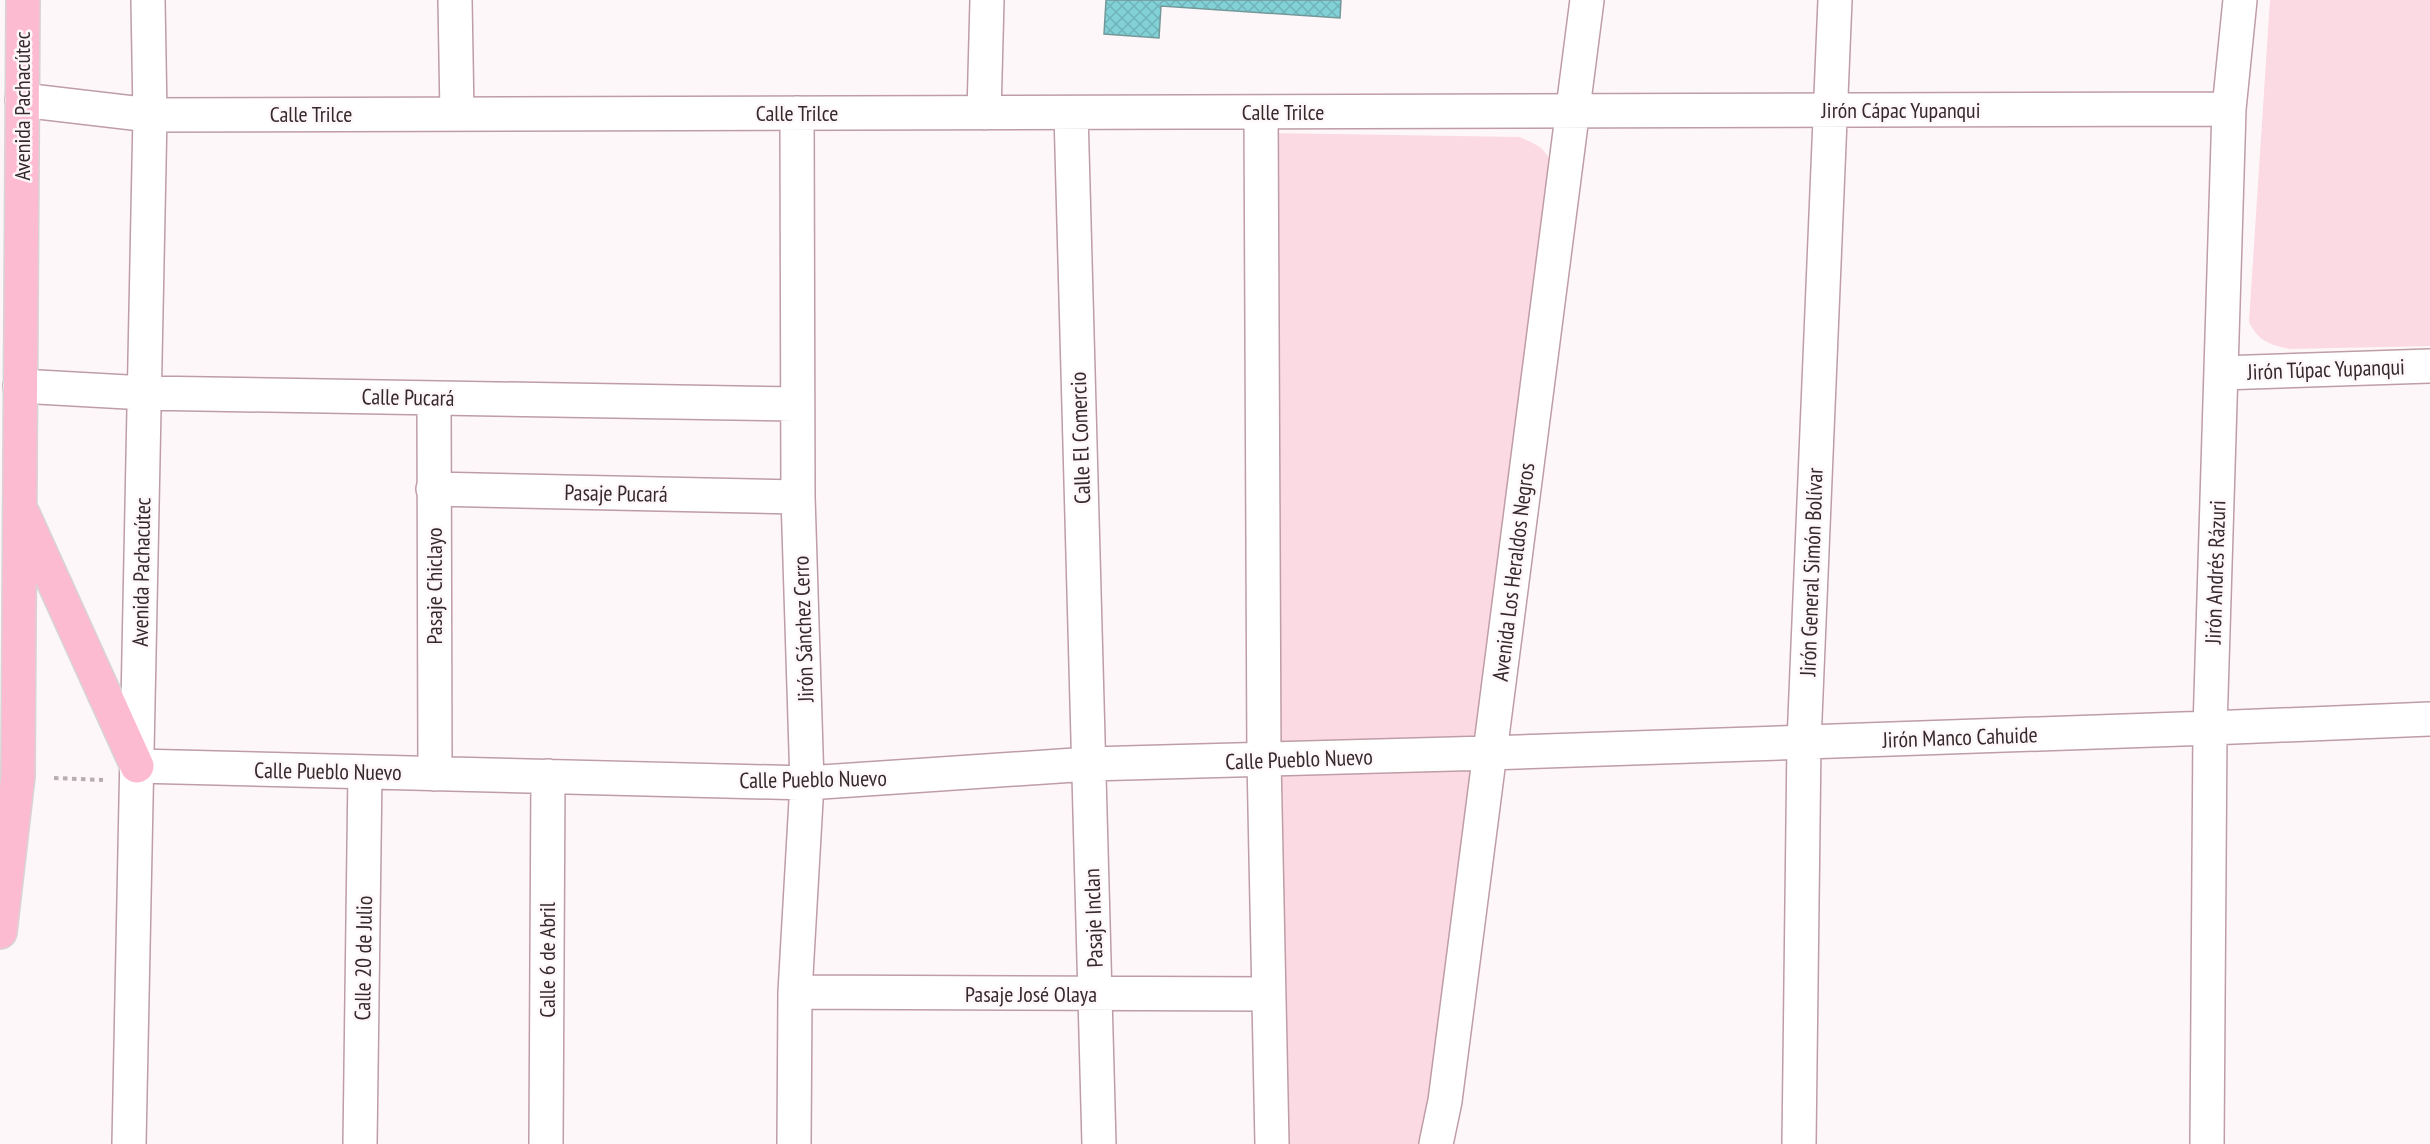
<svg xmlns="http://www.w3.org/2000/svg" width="2430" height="1144" viewBox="0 0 2430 1144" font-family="'PT Sans Narrow',sans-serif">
<defs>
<pattern id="building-cross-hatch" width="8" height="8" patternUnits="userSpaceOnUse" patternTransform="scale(1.5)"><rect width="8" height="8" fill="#81d1d6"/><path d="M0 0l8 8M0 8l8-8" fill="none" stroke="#70b3b8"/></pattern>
</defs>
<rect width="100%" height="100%" fill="#fef7f9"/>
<path fill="#fbdae3" d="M2270,0H2430V346L2290,349C2270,345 2258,341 2249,322Z
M1267,133L1519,137C1537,144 1548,149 1552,168L1480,745L1272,753Z
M1478,767L1426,1144H1279L1271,773Z"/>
<path fill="url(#building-cross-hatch)" stroke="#73989a" stroke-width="1.5" d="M1106,0H1341L1340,18L1161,6L1159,38L1104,34Z"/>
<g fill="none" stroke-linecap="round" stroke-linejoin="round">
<g stroke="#be9da7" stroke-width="36">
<path id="minor" d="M455,0L457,114
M22,100L150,115L2229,109
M1261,112L1264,760L1272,1144
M984,113L987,0
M1071,113L1099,1144
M2221,373L2430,366
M20,386L145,393L797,404
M434,398L435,774
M433,489L798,497
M137,766L807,783L1089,764L1489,753L2210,728L2430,719
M795,992L1267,994
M129,1144L150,115L148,0
M360,1144L365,772
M546,1144L548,776
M794,1144L795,992L807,783L798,497L797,113
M1436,1144L1445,1101L1587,0
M1799,1144L1804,742L1835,0
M2207,1144L2210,728L2229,109L2240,0"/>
</g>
<g stroke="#d7d4d5" stroke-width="36">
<path id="major" d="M23,514L137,766
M0,932L18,776L23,0"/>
</g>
<path stroke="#b6adb0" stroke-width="4" stroke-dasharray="4.5 4.5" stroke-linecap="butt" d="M54,778L103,780"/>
<use href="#minor" stroke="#fff" stroke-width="33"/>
<use href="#major" stroke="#fdbbd1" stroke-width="33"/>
</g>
<g text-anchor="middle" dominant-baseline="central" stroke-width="5" stroke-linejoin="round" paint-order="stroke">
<g font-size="22" fill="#36292c" stroke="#fef7f9">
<text transform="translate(22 106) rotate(-90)">Avenida Pachacútec</text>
<text x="1901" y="110">Jirón Cápac Yupanqui</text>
<text x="1283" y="112">Calle Trilce</text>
<text x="797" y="113">Calle Trilce</text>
<text x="311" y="114">Calle Trilce</text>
<text transform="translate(2326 369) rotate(-2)">Jirón Túpac Yupanqui</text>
<text transform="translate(408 397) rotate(1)">Calle Pucará</text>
<text transform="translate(1080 438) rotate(-92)">Calle El Comercio</text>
<text transform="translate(616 493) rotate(1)">Pasaje Pucará</text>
<text transform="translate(141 572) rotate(-89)">Avenida Pachacútec</text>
<text transform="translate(1513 572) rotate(-83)">Avenida Los Heraldos Negros</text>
<text transform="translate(1811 572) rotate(-88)">Jirón General Simón Bolívar</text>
<text transform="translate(2215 572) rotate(-88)">Jirón Andrés Rázuri</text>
<text transform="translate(434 586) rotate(-90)">Pasaje Chiclayo</text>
<text transform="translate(803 629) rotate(-92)">Jirón Sánchez Cerro</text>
<text transform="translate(1960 737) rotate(-2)">Jirón Manco Cahuide</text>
<text transform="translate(1299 759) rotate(-2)">Calle Pueblo Nuevo</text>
<text transform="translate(328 771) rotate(1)">Calle Pueblo Nuevo</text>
<text transform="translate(813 779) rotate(-1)">Calle Pueblo Nuevo</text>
<text transform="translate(1093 918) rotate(-92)">Pasaje Inclan</text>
<text transform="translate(363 958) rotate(-89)">Calle 20 de Julio</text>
<text transform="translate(547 960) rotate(-90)">Calle 6 de Abril</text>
<text x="1031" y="994">Pasaje José Olaya</text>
</g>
</g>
</svg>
